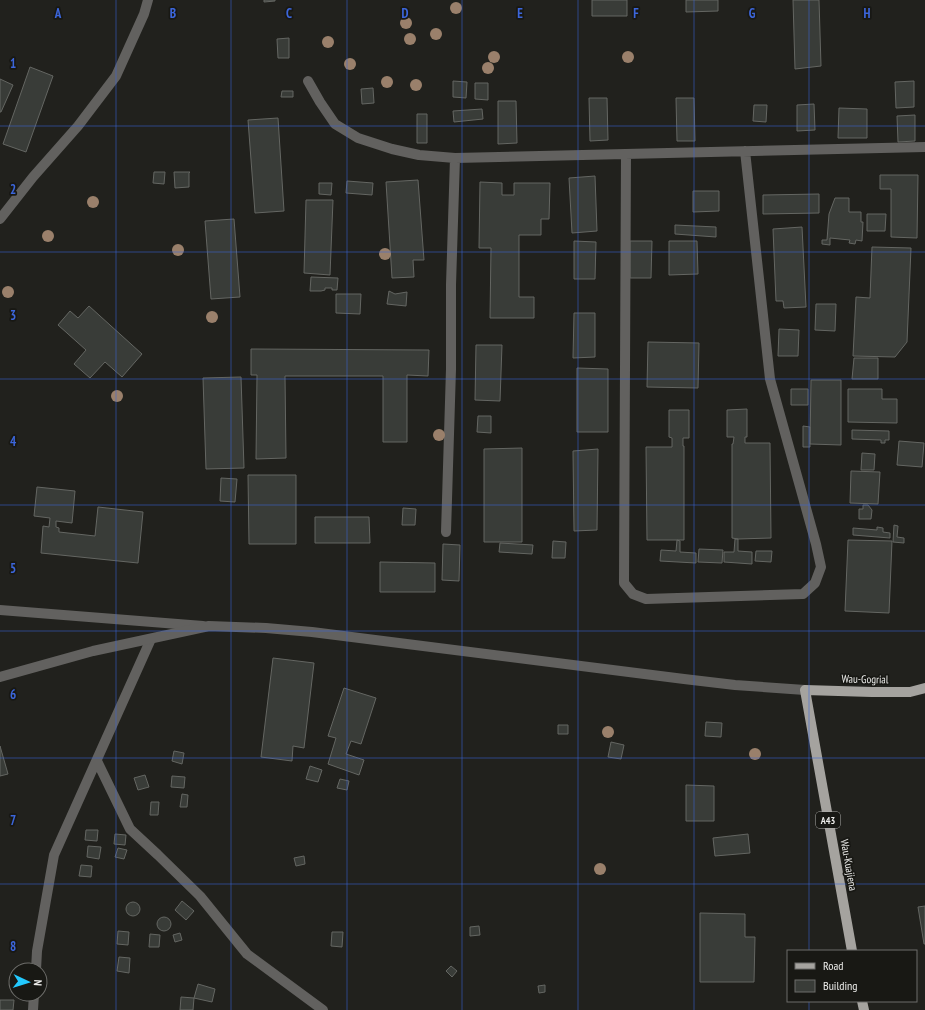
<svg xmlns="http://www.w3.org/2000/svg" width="925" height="1010" viewBox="0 0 925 1010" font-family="'PT Sans Narrow',sans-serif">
<rect width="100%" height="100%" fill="#21211d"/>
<path fill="#393c38" stroke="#646662" d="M264,0H275V1L264,2Z
M592,0H627V16H592Z
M686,0H718V11L686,12Z
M793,0H819L821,66L795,69Z
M289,38V58H278L277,39Z
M30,67L53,76L26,152L3,144Z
M0,79L13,85L1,112H0Z
M453,81L467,82L466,98L453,97Z
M914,81V107L896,108L895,82Z
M475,83H488V100L475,99Z
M373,88L374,103L362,104L361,89Z
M282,91H293V97H281Z
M589,98H607L608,140L590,141Z
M676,98H694L695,141H677Z
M498,101H516L517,143L498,144Z
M814,104L815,130L797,131V105Z
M754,105H767L766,122L753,121Z
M839,108L867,109V138H838Z
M482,109L483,119L454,122L453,111Z
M417,114H427V143H417Z
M915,115V141L898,142L897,116Z
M278,118L284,211L255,213L248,120Z
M154,172H165L164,184L153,183Z
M174,172H190L189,173V187L175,188Z
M880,175H918L917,238L891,237V189H880Z
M595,176L597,231L572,233L569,178Z
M418,180L424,260H413L414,277L392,278L386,182Z
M347,181L373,183L372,195L346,193Z
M480,182L502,183V195H514V183H550L549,219H541V235H519V297H534V318H490L491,248H479Z
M319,183H332L331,195L319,194Z
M693,191H719V211L693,212Z
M819,194V213L763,214V195Z
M835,198H849V212H861V222H863L862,241L856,240L855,244L849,243L850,240L830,238V245L822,244V240H827L829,214Z
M306,200H333L330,275L304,273Z
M867,214H886L885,231H867Z
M234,219L240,297L211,299L205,221Z
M675,225L716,227V237L675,234Z
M802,227L806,307L784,308L783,301H776L773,229Z
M574,241L596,242L595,279H574Z
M630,241H652L651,278H630Z
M669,241H697L698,274L669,275Z
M872,247L911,248L907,342L895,357L853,356L856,297L870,298Z
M311,277L338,278L337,290H332V288H325V290L321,291H310Z
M389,291L395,294L407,292L406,306L387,304Z
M336,294H361L360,314L336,313Z
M816,304H836L835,331L815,330Z
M89,306L142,354L122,377L105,362L90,378L74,364L86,350L58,325L70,311L78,318Z
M574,313H595V357L573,358Z
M779,329L799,330L798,356H778Z
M648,342L699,343L698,388L647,387Z
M476,345H502L500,401L475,400Z
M251,349L429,350L428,376L407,375V442H383V376H285L286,458L256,459L257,375H251Z
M854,358H878V379H852Z
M577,368L608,369V432H577Z
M241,377L244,468L206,469L203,378Z
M811,380H841V445L810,444Z
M791,389H808V405H791Z
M848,389H882V399H897V423L848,422Z
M747,409V437H745V443H770L771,538L738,539L732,538V444H733L734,437H727V410Z
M669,410H689V438H683V446H684V540H647L646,447H672V438L669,437Z
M478,416H491V433L477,432Z
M803,426L810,427V447H803Z
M852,430L889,431V440H885V443H881V440L852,439Z
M899,441L924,443L922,467L897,465Z
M522,448V542H484V449Z
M598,449L597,530L574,531L573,451Z
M862,453L875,454L874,470H861Z
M851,471L880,472L878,504L850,503Z
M248,475H296V544H249Z
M221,478L237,479L235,502L220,501Z
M37,487L75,491L72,523L56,521V527L59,528V532L95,536L98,507L143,512L138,563L41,553L43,526L49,527L50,518L34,516Z
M863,505H868L872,510L871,519H859V509H863Z
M403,508L416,509L415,525H402Z
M315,517H369L370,543H315Z
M894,525L898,526L897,537L904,538V543L893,542Z
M877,527L883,528V532L890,533V538L853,535V528L877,530Z
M735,539H738V551L752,552V564L724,562V552H734Z
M677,540L680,541V552L696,553V563L660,561L661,550L676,551Z
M848,540L892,541L889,613L845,611Z
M553,541L566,542L565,558H552Z
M500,543L533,545L532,554L499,552Z
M443,544L460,545L459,581L442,580Z
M699,549L723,550L722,563L698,562Z
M756,551H772L771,562L755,561Z
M380,562L435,563V592H380Z
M273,658L314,663L304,748L293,746L292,761L261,757Z
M344,688L376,698L361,744L351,741L346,754L364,760L359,775L328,764L336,738L328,736Z
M706,722L722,723L721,737L705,736Z
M558,725H568V734H558Z
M611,742L624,745L621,759L608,757Z
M0,746L8,774L0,776Z
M174,751L184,753L182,764L172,761Z
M310,766L322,770L318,782L306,779Z
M145,775L149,787L138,790L134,778Z
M172,776L185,777L184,788L171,787Z
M340,779L349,781L347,790L337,788Z
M686,785L714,786V821H686Z
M182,794L188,795L187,807H180Z
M151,802H159L158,815H150Z
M86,830H98L97,841L85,840Z
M115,834L126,835L125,845L114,844Z
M748,834L750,853L715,856L713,838Z
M88,846L101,847L99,859L87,857Z
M118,848L127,850L124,859L115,857Z
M304,856L305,864L296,866L294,858Z
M81,865L92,866L91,877L79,876Z
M182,901L194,911L186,920L175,910Z
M126 909a7 7 0 1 1 14 0a7 7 0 1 1-14 0Z
M925,906V944H924L918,907Z
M700,913L745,914V937H755L754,982H700Z
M157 924a7 7 0 1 1 14 0a7 7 0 1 1-14 0Z
M479,926L480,935L470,936V927Z
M118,931L129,932L128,945L117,944Z
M332,932H343L342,947L331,946Z
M180,933L182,940L175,942L173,935Z
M150,934L160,935L159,947H149Z
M119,957L130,958L129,973L117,971Z
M451,966L457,971L452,977L446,971Z
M198,984L215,989L212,1002L194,998Z
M545,985V992L539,993L538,986Z
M181,997L194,998L193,1010H180Z
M0,1000H14L13,1010H0Z"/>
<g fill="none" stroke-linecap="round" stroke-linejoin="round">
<path stroke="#62615f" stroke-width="10" d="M308,81L320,102L335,124L358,138L392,149L419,155L455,158L925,147
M626,154L624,583L633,594L646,599L803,594L815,583L821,567L816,544L770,379L745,151
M0,219L33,177L78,126L116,76L144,14L148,0
M446,532L451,369V285L455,158
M0,610L203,626
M97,761L130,829L158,855L200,896L247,954L323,1010
M36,970L37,951L54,855L151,639
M33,1010L34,994"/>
<path stroke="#62615f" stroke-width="10" d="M0,677L93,651L209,626L266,628L312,632L684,679L735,685L805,690"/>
<path stroke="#a5a39f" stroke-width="10" d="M852,951C837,864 820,777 805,690L872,692H910L925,688
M862,1001L864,1010"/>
</g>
<g fill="#9a806b">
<circle cx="456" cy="8" r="6"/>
<circle cx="406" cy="23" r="6"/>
<circle cx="436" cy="34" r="6"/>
<circle cx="410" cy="39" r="6"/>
<circle cx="328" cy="42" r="6"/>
<circle cx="494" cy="57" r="6"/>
<circle cx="628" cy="57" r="6"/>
<circle cx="350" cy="64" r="6"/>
<circle cx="488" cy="68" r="6"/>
<circle cx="387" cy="82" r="6"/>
<circle cx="416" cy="85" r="6"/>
<circle cx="93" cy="202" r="6"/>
<circle cx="48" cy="236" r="6"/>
<circle cx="178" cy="250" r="6"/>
<circle cx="385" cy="254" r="6"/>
<circle cx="8" cy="292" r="6"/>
<circle cx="212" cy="317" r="6"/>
<circle cx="117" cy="396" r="6"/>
<circle cx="439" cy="435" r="6"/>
<circle cx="608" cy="732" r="6"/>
<circle cx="755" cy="754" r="6"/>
<circle cx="600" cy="869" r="6"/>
</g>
<path fill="none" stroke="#3c66db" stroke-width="1" stroke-opacity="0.55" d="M116,0V1010M231,0V1010M347,0V1010M462,0V1010M578,0V1010M694,0V1010M809,0V951M0,126H925M0,252H925M0,379H925M0,505H925M0,631H925M0,758H925M0,884H925M809,1001V1010"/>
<g text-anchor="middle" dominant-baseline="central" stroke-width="3.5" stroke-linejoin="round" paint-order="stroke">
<rect fill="#181814" stroke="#acacaa" stroke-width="1" x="816" y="812" width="24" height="16" rx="3"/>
<g font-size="10" font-weight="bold" fill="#ececea">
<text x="828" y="820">A43</text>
</g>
<g font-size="11" fill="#ececea" stroke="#181814">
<text transform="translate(865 679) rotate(1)">Wau-Gogrial</text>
<text transform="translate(849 865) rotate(80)">Wau-Kuajiena</text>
</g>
</g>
<g font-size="13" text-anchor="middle" font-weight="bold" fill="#3c66db" stroke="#181814" stroke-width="3.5" stroke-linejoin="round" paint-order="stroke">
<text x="58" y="18">A</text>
<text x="173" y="18">B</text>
<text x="289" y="18">C</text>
<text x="405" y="18">D</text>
<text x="520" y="18">E</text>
<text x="636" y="18">F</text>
<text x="752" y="18">G</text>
<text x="867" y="18">H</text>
<text x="13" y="68">1</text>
<text x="13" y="194">2</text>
<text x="13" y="320">3</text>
<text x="13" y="446">4</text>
<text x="13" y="573">5</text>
<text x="13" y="699">6</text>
<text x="13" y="825">7</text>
<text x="13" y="951">8</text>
</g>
<rect x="787" y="950" width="130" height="52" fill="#181814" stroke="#6d6d6a"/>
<rect x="795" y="963" width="20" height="6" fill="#a5a39f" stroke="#6d6d6a"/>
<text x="823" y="970" font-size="12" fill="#ececea">Road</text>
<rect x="795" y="980" width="20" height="12" fill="#393c38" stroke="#6d6d6a"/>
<text x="823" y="990" font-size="12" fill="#ececea">Building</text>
<g transform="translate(28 982) rotate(94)"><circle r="19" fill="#181814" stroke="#6d6d6a"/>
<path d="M0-3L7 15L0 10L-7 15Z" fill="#23c9fe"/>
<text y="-6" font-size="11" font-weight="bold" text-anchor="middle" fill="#ececea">N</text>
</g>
</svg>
